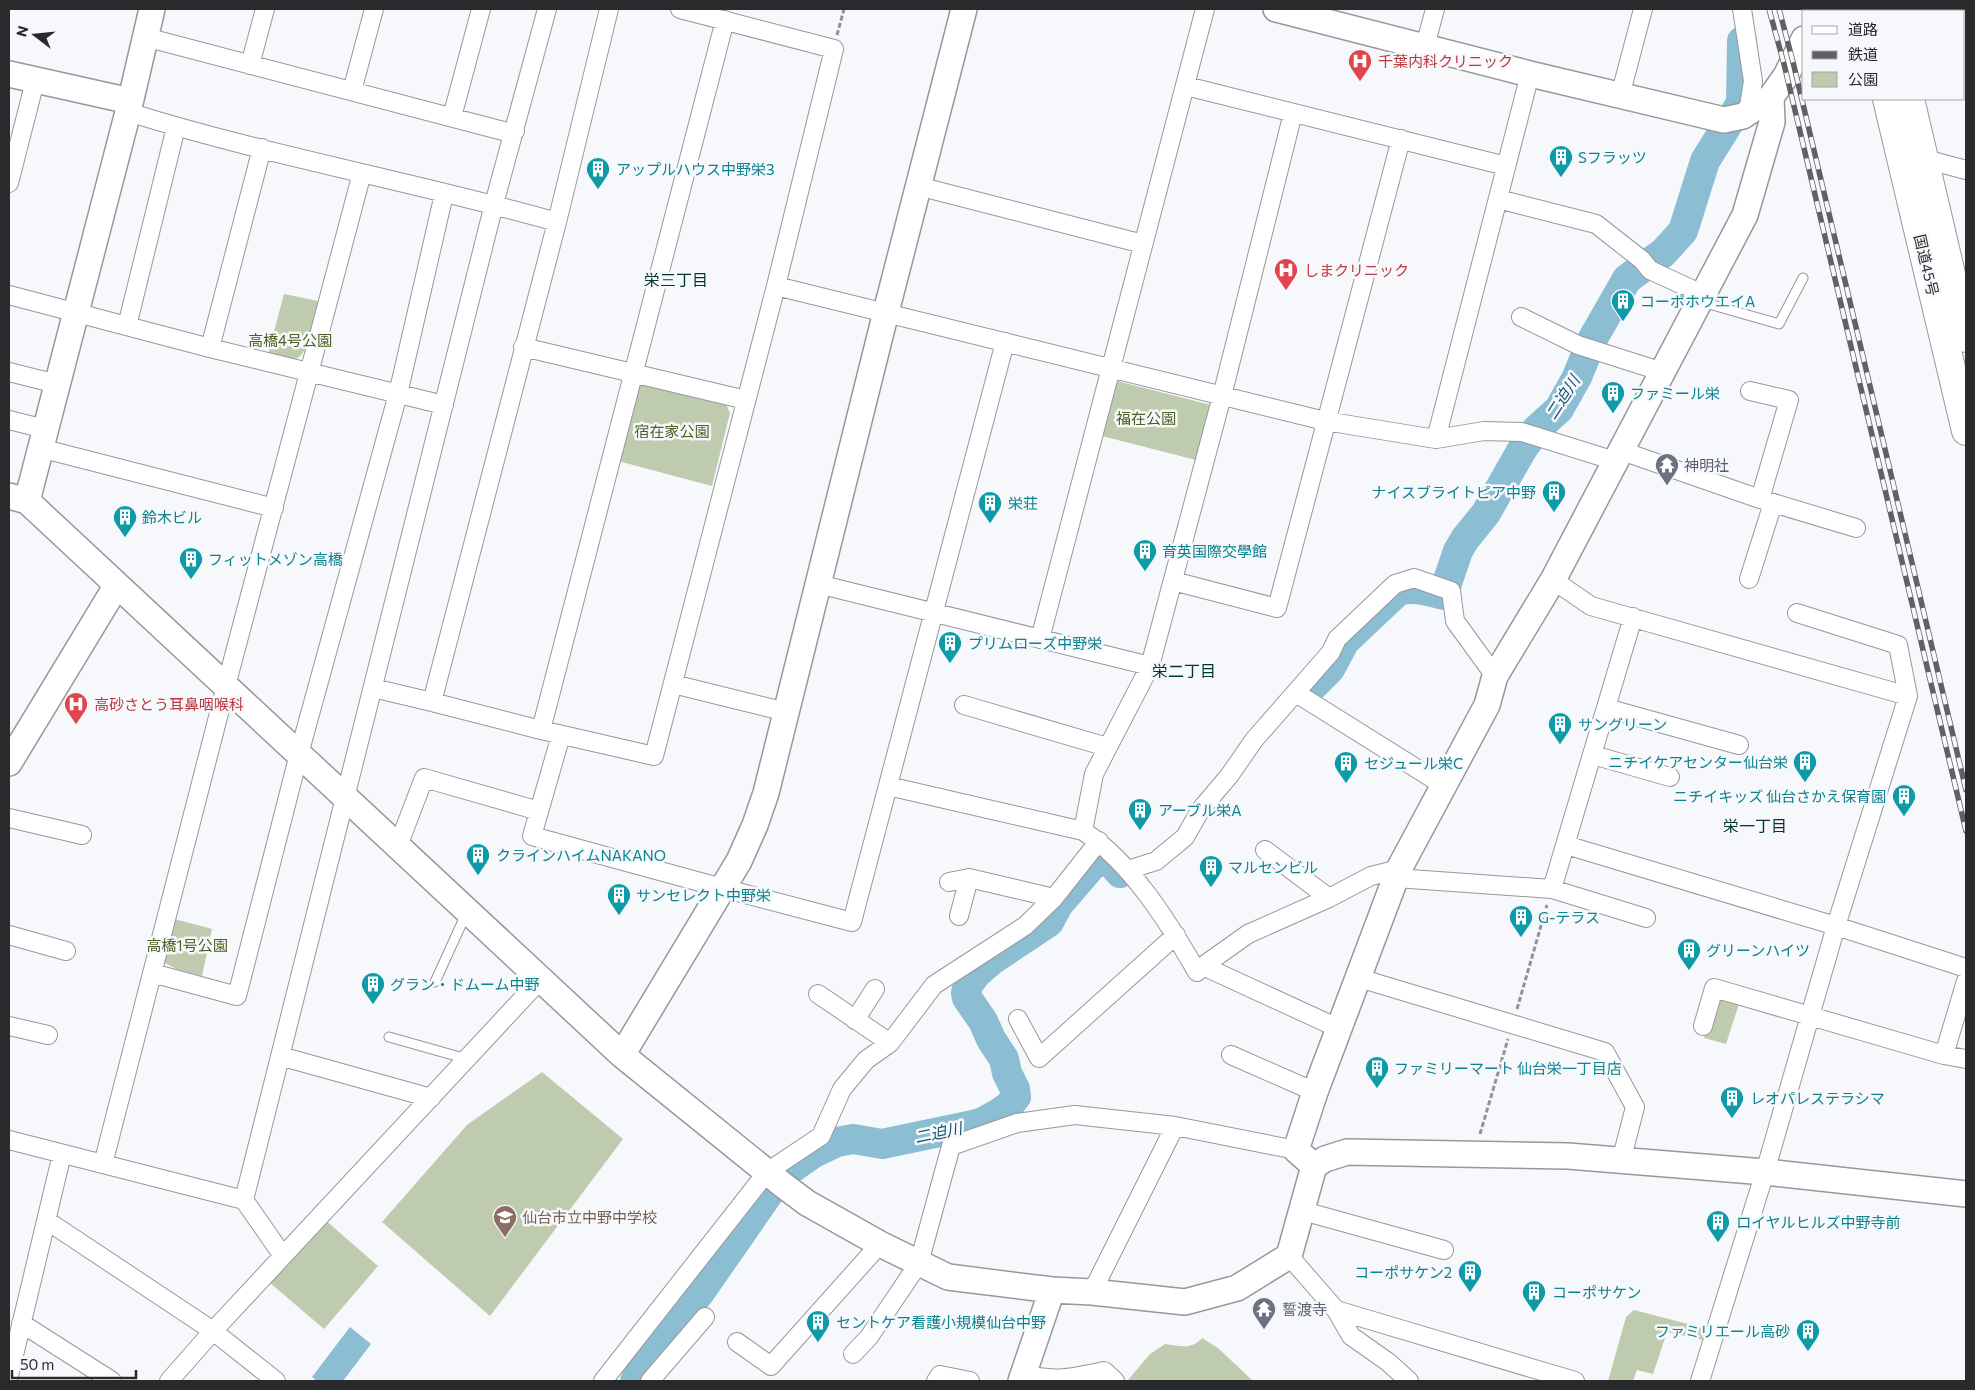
<svg xmlns="http://www.w3.org/2000/svg" width="1975" height="1390" viewBox="0 0 1975 1390" font-family="Commissioner,'Noto Sans JP',sans-serif">
<rect width="100%" height="100%" fill="#f6f8fb"/>
<path fill="#bfcbae" d="M284,294L318,301C315,314 309,357 295,359C287,361 276,356 268,354Z
M648,381L724,400L730,413L712,486L618,461L637,388Z
M1117,381L1211,405L1196,460L1102,436Z
M171,918L212,929L202,976L176,969L161,961Z
M1717,998L1740,1001L1726,1044L1704,1038Z
M542,1072L623,1139L490,1316L382,1222L467,1125Z
M324,1219L378,1266L324,1329L269,1282Z
M1634,1310L1707,1329L1703,1340L1667,1332L1653,1374L1637,1370L1633,1381H1608L1626,1317Z
M1202,1338L1218,1348L1253,1381L1128,1380L1150,1354L1165,1344C1179,1346 1192,1350 1202,1338Z"/>
<path fill="#8bbdd3" d="M350,1327L371,1344L343,1381H317L312,1377Z"/>
<g fill="none" stroke-linecap="round" stroke-linejoin="round">
<path stroke="#8bbdd3" stroke-width="30" d="M1310,689L1330,669L1345,641L1398,591C1414,586 1428,591 1444,595L1447,583L1458,551L1465,539L1486,513L1523,448L1537,429L1559,409L1577,377L1592,340L1627,279L1663,253L1683,231L1705,161L1741,103L1742,41
M635,1381L649,1355L701,1291L771,1190L785,1173L814,1153L837,1142L853,1139L882,1144L973,1125L983,1122L999,1113L1008,1107L1016,1097L1015,1089L1007,1073L1004,1059L991,1039L983,1021L967,998L966,993L968,985L976,974L992,960L1049,922L1058,905L1095,862L1105,860L1114,866L1120,873"/>
<g stroke="#96989b" stroke-width="11">
<path id="lane" d="M1702,302L1779,324L1803,278
M435,982L466,914
M389,1037L467,1059"/>
</g>
<g stroke="#96989b" stroke-width="20">
<path id="street" d="M609,9L557,222L432,702L541,730L654,756L776,286L834,49L680,9
M1742,9L1753,81L1748,113
M145,37L507,132L515,131
M1425,46L1435,9
M250,65L265,9
M1186,86L1506,166
M352,91L374,9
M1620,96L1643,9
M128,112C269,156 415,182 557,222
M1293,113L1222,396L1150,666L1094,774L1083,831C1131,862 1169,923 1197,972L1203,966L1340,1029
M452,117L481,9
M1925,159L1966,170
M9,183L35,81
M918,186L1143,244
M1498,199L1596,224L1642,260L1650,270L1702,294
M776,286L1325,421L1436,439L1484,431L1522,432L1615,461
M9,295L210,348L444,405
M1521,317L1578,345L1663,372
M127,326L176,127
M523,347L746,400
M210,348L262,148
M9,372L57,384
M1750,391L1789,400L1760,499
M9,420L45,429
M1436,439L1530,74
M40,448L274,508
M1622,451L1760,499L1856,528
M1749,579L1773,503
M1553,580L1591,606L1908,696L1836,926L1765,1172L1700,1381
M1173,581L1277,608L1401,139
M818,584L1150,666
M1797,613L1898,645L1908,696
M1633,617L1552,889L1646,918
M1040,639L1205,9
M673,684L786,712
M373,688L432,702
M1296,693L1443,785
M964,705L1107,747
M1606,708L1739,745
M541,730L725,20
M561,735L532,836L711,885L852,922L1005,342
M1593,755L1670,777
M888,786L1083,831
M9,818L82,835
M1566,845L1836,926L1966,968
M398,846L424,778L539,811
M1265,850L1329,898
M1128,870L1156,861L1185,837L1201,809L1229,776L1254,740L1331,652L1337,639L1395,584L1414,578L1451,591L1455,621L1495,676
M1396,878L1552,889
M949,882L969,878L1054,898
M959,916L969,878
M9,935L66,951
M1203,966L1248,934L1329,898L1371,876L1399,869
M152,973L237,996L299,754L398,394L444,194
M1359,978L1605,1052L1635,1107L1621,1161
M1966,981L1944,1055L1966,1059
M818,994L890,1043
M1018,1019L1039,1058L1176,935
M855,1020L875,989
M9,1026L48,1035
M1703,1026L1714,988L1944,1055
M1231,1055L1315,1092
M280,1056L431,1098
M9,1140L244,1200L494,204L547,9
M103,1164L226,686L362,173
M244,1200L283,1256
M1303,1211L1444,1250
M46,1220L213,1331L276,1381
M1289,1256L1336,1310L1351,1336L1388,1362L1409,1381
M1092,1292L1175,1126
M1336,1310L1575,1381
M21,1323L112,1381
M737,1342L771,1366L880,1244
M853,1354L869,1337L919,1263L951,1146L1017,1123L1075,1115L1175,1126L1296,1150
M1023,1374C1054,1382 1073,1378 1104,1371L1115,1381
M9,1376L62,1154
M169,1381L213,1331L541,979
M603,1381L767,1172L821,1136L842,1089L866,1060L890,1043L934,985L1025,926L1054,898L1099,841
M650,1381L705,1317
M936,1381L940,1375L970,1381"/>
</g>
<g stroke="#96989b" stroke-width="28">
<path id="secondary" d="M1276,9L1530,74L1724,120L1743,116L1771,97
M1816,11L1817,9
M9,74L130,101
M9,496L27,501L622,1055L783,1185L807,1203L880,1244L948,1277L1052,1290L1092,1292L1185,1302L1237,1288L1289,1256L1314,1166L1325,1159L1347,1152L1568,1156L1765,1172L1966,1194
M27,501L128,112L152,9
M9,763L117,585
M622,1055L739,861L755,825L766,793L886,312L964,9
M1314,1166L1296,1150L1315,1092L1399,869L1487,705L1495,676L1553,580L1745,215L1772,122L1771,97L1786,76L1804,39
M1021,1381L1052,1290"/>
</g>
<g stroke="#96989b" stroke-width="30">
<path id="highway" d="M1865,9L1866,11
M1888,9L1889,11
M1887,99L1966,431
M1910,99L1966,338"/>
</g>
<path stroke="#919395" stroke-width="3" stroke-dasharray="5 2.5" stroke-linecap="butt" d="M837,35L844,9
M1517,1009L1547,905
M1480,1134L1508,1039"/>
<use href="#lane" stroke="#fff" stroke-width="9"/>
<use href="#street" stroke="#fff" stroke-width="18"/>
<use href="#secondary" stroke="#fff" stroke-width="25"/>
<use href="#highway" stroke="#fff" stroke-width="28"/>
<g stroke="#606163" stroke-width="5.5">
<path id="rail" d="M1769,9L1784,64L1966,831
M1779,9L1793,62L1966,790"/>
</g>
<use href="#rail" stroke="#f6f8fb" stroke-width="4" stroke-dasharray="11" stroke-linecap="butt"/>
</g>
<defs>
<g id="hospital-pin" transform="scale(1.25)"><path d="M0 17L-7.5 6A9.5 9.5 0 1 1 7.5 6Z" fill="#e0444e" stroke="#f6f8fb"/><path d="M-5-5h3v3.5h4V-5h3V5h-3V1.5h-4V5h-3Z" fill="#fff"/></g>
<g id="building-pin" transform="scale(1.25)"><path d="M0 17L-7.5 6A9.5 9.5 0 1 1 7.5 6Z" fill="#0f9aa8" stroke="#f6f8fb"/><path d="M-4-6H4V6H1V3H-1V6H-4ZM-2.5-4.3h1.7v1.8h-1.7ZM.8-4.3h1.7v1.8H.8ZM-2.5-1h1.7V.8h-1.7ZM.8-1h1.7V.8H.8Z" fill="#fff"/></g>
<g id="temple-pin" transform="scale(1.25)"><path d="M0 17L-7.5 6A9.5 9.5 0 1 1 7.5 6Z" fill="#6b7280" stroke="#f6f8fb"/><path d="M0-6L5-2H3V0L6.5 2.5H4V6H1.5V3h-3V6H-4V2.5H-6.5L-3 0V-2H-5Z" fill="#fff"/></g>
<g id="school-pin" transform="scale(1.25)"><path d="M0 17L-7.5 6A9.5 9.5 0 1 1 7.5 6Z" fill="#8d6e63" stroke="#f6f8fb"/><path d="M0-5L7-2L0 1L-7-2ZM-4 1L0 2.5L4 1V4Q0 6-4 4Z" fill="#fff"/></g>
</defs>
<g fill-rule="evenodd">
<use href="#hospital-pin" x="1360" y="61"/>
<use href="#building-pin" x="1561" y="157"/>
<use href="#building-pin" x="598" y="169"/>
<use href="#hospital-pin" x="1286" y="270"/>
<use href="#building-pin" x="1623" y="301"/>
<use href="#building-pin" x="1613" y="393"/>
<use href="#temple-pin" x="1667" y="465"/>
<use href="#building-pin" x="1554" y="492"/>
<use href="#building-pin" x="990" y="503"/>
<use href="#building-pin" x="125" y="517"/>
<use href="#building-pin" x="1145" y="551"/>
<use href="#building-pin" x="191" y="559"/>
<use href="#building-pin" x="950" y="643"/>
<use href="#hospital-pin" x="76" y="704"/>
<use href="#building-pin" x="1560" y="724"/>
<use href="#building-pin" x="1805" y="762"/>
<use href="#building-pin" x="1346" y="763"/>
<use href="#building-pin" x="1904" y="796"/>
<use href="#building-pin" x="1140" y="810"/>
<use href="#building-pin" x="478" y="855"/>
<use href="#building-pin" x="1211" y="867"/>
<use href="#building-pin" x="619" y="895"/>
<use href="#building-pin" x="1521" y="917"/>
<use href="#building-pin" x="1689" y="950"/>
<use href="#building-pin" x="373" y="984"/>
<use href="#building-pin" x="1377" y="1068"/>
<use href="#building-pin" x="1732" y="1098"/>
<use href="#school-pin" x="505" y="1217"/>
<use href="#building-pin" x="1718" y="1222"/>
<use href="#building-pin" x="1470" y="1272"/>
<use href="#building-pin" x="1534" y="1292"/>
<use href="#temple-pin" x="1264" y="1309"/>
<use href="#building-pin" x="818" y="1322"/>
<use href="#building-pin" x="1808" y="1331"/>
</g>
<g text-anchor="middle" dominant-baseline="central" stroke-width="5" stroke-linejoin="round" paint-order="stroke">
<g font-size="15" fill="#be3a42" stroke="#f6f8fb" text-anchor="start">
<text x="1378" y="61">千葉内科クリニック</text>
<text x="1304" y="270">しまクリニック</text>
<text x="94" y="704">高砂さとう耳鼻咽喉科</text>
</g>
<g font-size="15" fill="#0d838f" stroke="#f6f8fb" text-anchor="start">
<text x="1578" y="157">Sフラッツ</text>
<text x="616" y="169">アップルハウス中野栄3</text>
<text x="1640" y="301">コーポホウエイA</text>
<text x="1630" y="393">ファミール栄</text>
<text x="1536" y="492" text-anchor="end">ナイスブライトピア中野</text>
<text x="1008" y="503">栄荘</text>
<text x="142" y="517">鈴木ビル</text>
<text x="1162" y="551">育英国際交學館</text>
<text x="208" y="559">フィットメゾン高橋</text>
<text x="968" y="643">プリムローズ中野栄</text>
<text x="1578" y="724">サングリーン</text>
<text x="1788" y="762" text-anchor="end">ニチイケアセンター仙台栄</text>
<text x="1364" y="763">セジュール栄C</text>
<text x="1886" y="796" text-anchor="end">ニチイキッズ 仙台さかえ保育園</text>
<text x="1158" y="810">アーブル栄A</text>
<text x="496" y="855">クラインハイムNAKANO</text>
<text x="1228" y="867">マルセンビル</text>
<text x="636" y="895">サンセレクト中野栄</text>
<text x="1538" y="917">G-テラス</text>
<text x="1706" y="950">グリーンハイツ</text>
<text x="390" y="984">グラン・ドムーム中野</text>
<text x="1394" y="1068">ファミリーマート 仙台栄一丁目店</text>
<text x="1750" y="1098">レオパレステラシマ</text>
<text x="1736" y="1222">ロイヤルヒルズ中野寺前</text>
<text x="1452" y="1272" text-anchor="end">コーポサケン2</text>
<text x="1552" y="1292">コーポサケン</text>
<text x="836" y="1322">セントケア看護小規模仙台中野</text>
<text x="1790" y="1331" text-anchor="end">ファミリエール高砂</text>
</g>
<g font-size="15" fill="#292a2b" stroke="#f6f8fb">
<text transform="translate(1927 265) rotate(77)">国道45号</text>
</g>
<g font-size="15" fill="#4b5f20" stroke="#f6f8fb">
<text x="290" y="340">高橋4号公園</text>
<text x="1146" y="418">福在公園</text>
<text x="672" y="431">宿在家公園</text>
<text x="187" y="945">高橋1号公園</text>
</g>
<g font-size="15" fill="#5b616d" stroke="#f6f8fb" text-anchor="start">
<text x="1684" y="465">神明社</text>
<text x="1282" y="1309">誓渡寺</text>
</g>
<g font-size="15" fill="#785e54" stroke="#f6f8fb" text-anchor="start">
<text x="522" y="1217">仙台市立中野中学校</text>
</g>
<g font-size="16" fill="#00372a" stroke="#f6f8fb">
<text x="676" y="279">栄三丁目</text>
<text x="1184" y="670">栄二丁目</text>
<text x="1755" y="825">栄一丁目</text>
</g>
<g font-size="16" font-style="italic" fill="#16566d" stroke="#f6f8fb">
<text transform="translate(1562 397) rotate(-57)">二迫川</text>
<text transform="translate(938 1132) rotate(-12)">二迫川</text>
</g>
</g>
<rect width="1975" height="1390" fill="none" stroke="#292a2b" stroke-width="20"/>
<rect x="1802" y="10" width="162" height="90" fill="#f6f8fb" stroke="#a4a6a8"/>
<rect x="1812" y="26" width="25" height="8" fill="#ffffff" stroke="#a4a6a8"/>
<text x="1848" y="35" font-size="15" fill="#292a2b">道路</text>
<rect x="1812" y="51" width="25" height="8" fill="#606163" stroke="#a4a6a8"/>
<text x="1848" y="60" font-size="15" fill="#292a2b">鉄道</text>
<rect x="1812" y="72" width="25" height="15" fill="#bfcbae" stroke="#a4a6a8"/>
<text x="1848" y="85" font-size="15" fill="#292a2b">公園</text>
<g transform="translate(35 35) rotate(286)" stroke="#f6f8fb" stroke-width="4" paint-order="stroke">
<path d="M0-4L9 19L0 12L-9 19Z" fill="#292a2b"/>
<text y="-8" font-size="14" font-weight="bold" text-anchor="middle" fill="#292a2b">N</text>
</g>
<path d="M12 1370v8h124v-8" fill="none" stroke="#292a2b" stroke-width="2.5"/>
<text x="20" y="1370" font-size="15" fill="#292a2b" stroke="#f6f8fb" stroke-width="4" paint-order="stroke">50 m</text>
</svg>
